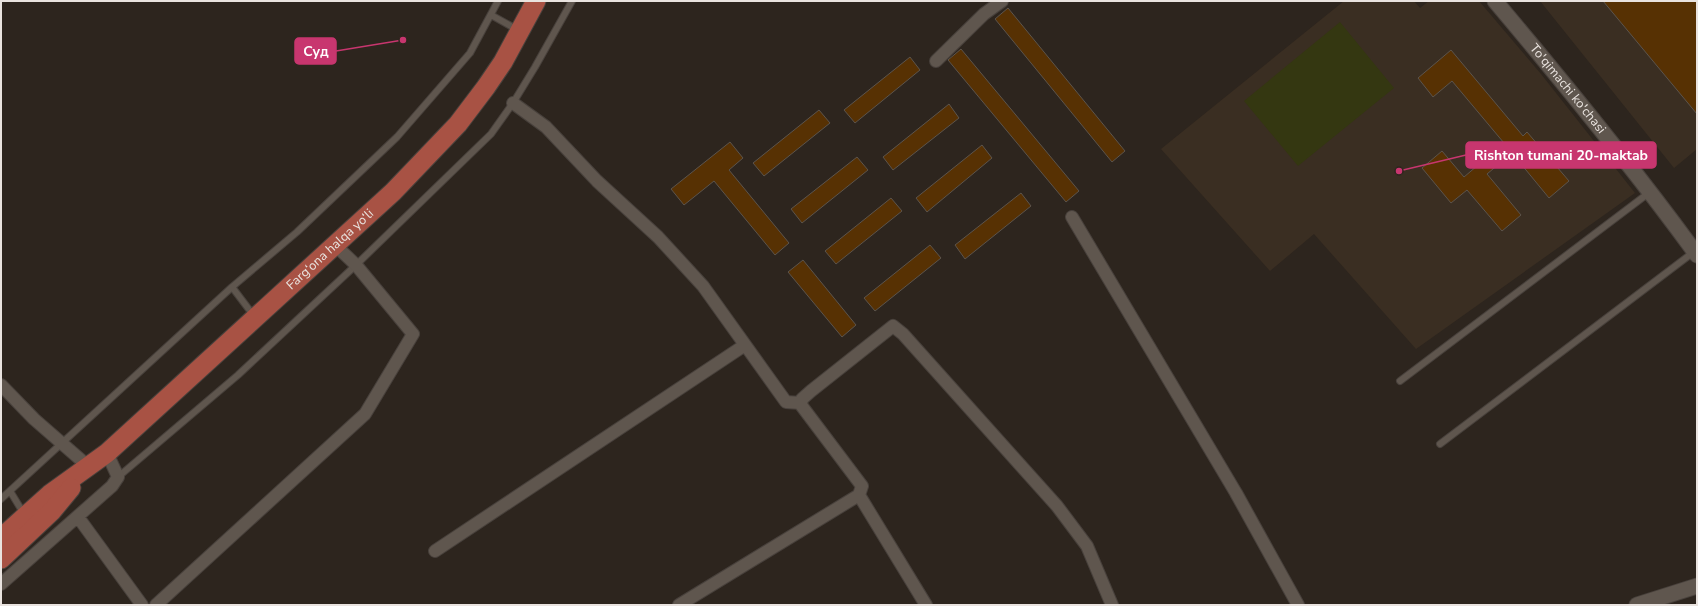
<svg xmlns="http://www.w3.org/2000/svg" width="1698" height="606" viewBox="0 0 1698 606" font-family="'Nunito Sans',sans-serif">
<rect width="100%" height="100%" fill="#2d251e"/>
<path fill="#3a2e22" d="M1344,1H1414L1420,8L1429,1H1479L1541,74L1635,193L1416,349L1314,234L1270,271L1161,149Z
M1540,1H1697V149L1674,168Z"/>
<path fill="#343711" d="M1340,22L1394,88L1298,166L1244,101Z"/>
<path fill="#573103" stroke="#5c544c" d="M1603,1H1697V114Z
M1008,8L1125,151L1112,162L995,19Z
M961,49L1079,191L1066,202L948,60Z
M1451,50L1523,136L1527,132L1569,181L1549,198L1512,153L1487,174L1521,215L1502,231L1467,190L1451,203L1422,168L1442,151L1464,177L1504,143L1452,81L1433,97L1418,78Z
M910,57L920,70L855,123L844,110Z
M949,104L959,118L893,170L883,157Z
M819,110L830,123L764,176L753,163Z
M730,142L743,158L729,170L789,243L775,255L714,181L684,205L671,189Z
M982,145L992,158L927,212L916,198Z
M857,157L868,170L802,223L791,209Z
M1021,193L1031,206L965,259L955,245Z
M891,198L902,211L836,264L825,251Z
M930,245L941,258L875,311L864,298Z
M803,260L856,325L842,337L788,272Z"/>
<g fill="none" stroke-linecap="round" stroke-linejoin="round">
<g stroke="#48413c" stroke-width="8">
<path id="service" d="M491,15L518,30
M232,287L254,316
M1400,381L1650,192
M1440,444L1695,251
M118,477L238,375L356,265L491,134L513,103L535,67L572,1
M10,491L24,514
M1,499L232,287L297,232L397,137L470,53L498,1"/>
</g>
<g stroke="#48413c" stroke-width="14">
<path id="minor" d="M936,61L984,14L1002,1
M513,103L546,127L597,181L658,237L703,286L786,402L801,403
M1072,217L1236,493L1298,605
M1,385L34,419L89,467
M859,495L926,605
M78,517L142,605
M435,551L745,345
M1,584L112,486L118,477L107,453
M156,605L365,414L413,334L356,265L335,245
M679,605L859,495L862,486L801,405L802,399L811,391L893,326L903,334L1057,506L1087,546L1112,605"/>
</g>
<g stroke="#48413c" stroke-width="17">
<g id="tertiary">
<path id="s1" d="M1495,1C1565,84 1633,167 1697,255"/>
<path d="M1637,605L1697,586"/>
</g>
</g>
<g stroke="#48413c" stroke-width="21">
<g id="primary">
<path id="s2" d="M1,538L50,494L107,453L393,192L458,124L486,87L503,62L536,1"/>
<path d="M1,559L52,511L71,488"/>
</g>
</g>
<use href="#service" stroke="#5f564e" stroke-width="6"/>
<use href="#minor" stroke="#5f564e" stroke-width="12"/>
<use href="#tertiary" stroke="#5f564e" stroke-width="15"/>
<use href="#primary" stroke="#a85244" stroke-width="19"/>
</g>
<g text-anchor="middle" dominant-baseline="central" stroke-width="4" stroke-linejoin="round" paint-order="stroke">
<g font-size="13" fill="#e9e3df" stroke="#2d251e">
<text stroke="none"><textPath href="#s1" startOffset="114">To'qimachi ko'chasi</textPath></text>
<text stroke="none"><textPath href="#s2" startOffset="438">Farg‘ona halqa yo‘li</textPath></text>
</g>
</g>
<path fill="none" stroke="#c8366f" stroke-width="1.5" d="M403 40L336 51M1399 171L1466 155"/>
<g fill="#c8366f" stroke="#2d251e" stroke-width="1.5">
<circle cx="403" cy="40" r="4"/>
<circle cx="1399" cy="171" r="4"/>
</g>
<g fill="#c8366f" stroke="#c8366f" stroke-width="1.5">
<rect x="295" y="38" width="41" height="26" rx="4"/>
<rect x="1466" y="142" width="190" height="26" rx="4"/>
</g>
<g font-size="14" text-anchor="middle" font-weight="bold" fill="#fff">
<text x="316" y="56">Суд</text>
<text x="1561" y="160">Rishton tumani 20-maktab</text>
</g>
<rect width="1698" height="606" fill="none" stroke="#e9e3df" stroke-width="4"/>
</svg>
